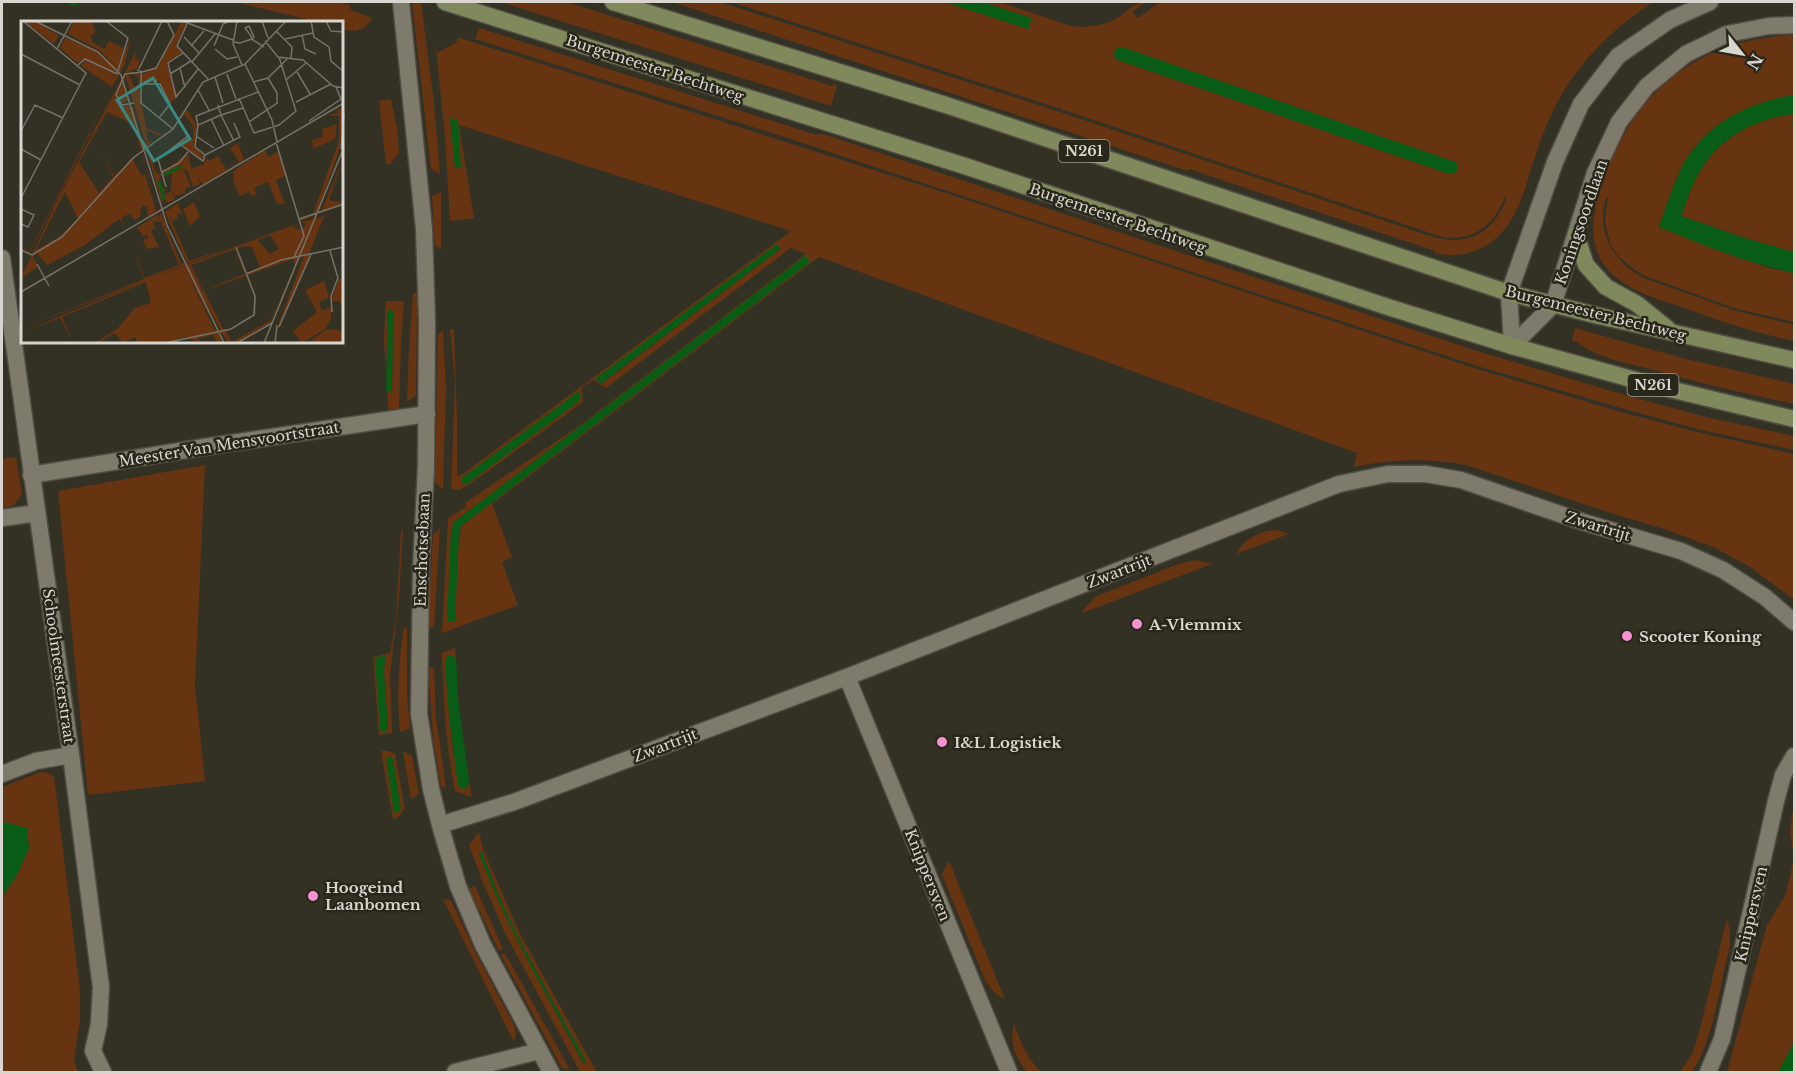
<svg xmlns="http://www.w3.org/2000/svg" width="1796" height="1074" viewBox="0 0 1796 1074" font-family="'Libre Baskerville',serif">
<rect width="100%" height="100%" fill="#333024"/>
<path fill="#673412" fill-rule="evenodd" d="M236,2H339L350,5L351,10L372,18C365,31 355,33 342,29V22H318Z
M412,2H421L434,103L440,174L431,169Z
M500,2H567L832,86L833,84L837,85L831,106Z
M672,2H720L1063,113L1433,237C1469,247 1495,232 1507,197H1505C1494,225 1473,242 1442,237L1064,110L731,2H944L1028,29L1031,18L982,2H1000L1071,26C1087,28 1103,26 1117,18C1127,13 1135,1 1146,2L1132,12L1138,18L1160,2H1654C1615,26 1582,59 1559,99C1550,116 1542,135 1536,154C1524,190 1516,236 1475,251C1462,256 1449,256 1435,253V251L1189,169L1188,171ZM1122,47L1455,162L1457,164L1453,174L1446,173L1118,60L1114,56Z
M479,28L817,135L818,133L832,137L1477,351L1625,395L1706,417L1794,436V450L1697,429L1621,408L1474,365L772,133L475,39Z
M1794,35V95C1749,103 1704,124 1682,167C1673,186 1666,207 1659,227L1769,268L1794,273V322L1737,309L1645,276L1635,270L1617,255L1610,244L1605,221L1608,198L1606,197C1596,233 1613,262 1644,278L1736,311L1794,325V341C1755,333 1719,321 1682,307C1657,299 1628,291 1609,271C1589,249 1591,221 1599,194C1627,98 1692,39 1794,35Z
M457,37L955,196L1474,368L1621,412L1697,432L1794,454V600L1750,567L1713,547L1664,529L1598,509L1466,465C1428,458 1392,459 1354,467L1357,453L819,257L492,504L512,557L502,562L518,605L442,633L448,518L466,507L465,503L579,426L806,254L791,248L606,388L593,380L582,387L583,402L480,477L460,490L451,489L455,382L450,329H454L457,420V477L464,473L791,231L459,125L474,218L450,221L445,137L435,39L437,53L457,42ZM777,245L780,249L601,384L597,378ZM805,257L809,262L461,526L448,621L451,533L454,522ZM579,392L462,483V478Z
M391,99L397,128L399,153L390,164H386L379,101Z
M1794,114V252L1748,239L1681,216C1687,202 1691,186 1699,173C1718,138 1756,118 1794,114Z
M441,192V249L435,246L432,196Z
M413,293H417L416,395L407,402L409,349Z
M386,301H404L401,345L399,409L388,410L387,391H392L393,311L388,310L386,375L384,337Z
M1575,328L1682,358L1794,384V404C1747,394 1700,383 1654,370C1627,363 1598,359 1576,341L1574,342L1572,340Z
M443,330L446,390L443,489L435,483L438,335Z
M16,457L22,494L13,506L2,508V459Z
M205,465L195,686L205,781L88,795L58,491Z
M440,528L434,627H428L433,534Z
M401,530L403,531L399,598L390,674L392,733L379,735L373,657L390,653L396,619ZM375,657H385L384,673L388,730Z
M1277,530L1289,534L1236,554C1243,540 1260,530 1277,530Z
M1196,560L1212,564L1082,613L1086,606L1097,596L1181,563Z
M404,627L407,628V695L410,729L400,732C397,695 398,664 404,627Z
M455,648L456,658L452,655L445,661L453,754L467,788L469,782L472,797L455,791C446,745 443,700 442,653Z
M428,667H434L436,718L446,787H441L433,737Z
M381,751H388L395,754L405,808L398,818L393,819Z
M403,751L412,756L419,794L411,799Z
M41,772L48,773L54,776L80,990V1021L74,1060L78,1072H2V787Z
M1794,800V1043L1778,1072H1727L1767,925L1786,894L1794,858L1790,833Z
M479,832L483,849L519,932L596,1071L580,1072L506,935L483,883L469,845ZM482,852L500,899L517,935L586,1062L583,1063C547,994 506,927 479,853Z
M950,862L957,881L1005,1000L994,992L986,982L942,875L947,863Z
M475,886L503,949L499,951L469,889Z
M443,899L451,900L475,952L514,1025L516,1034L514,1042Z
M1727,918L1730,932V945C1720,984 1714,1039 1692,1072H1680L1692,1054L1699,1033Z
M505,953L570,1070L562,1068L501,955Z
M1014,1024C1021,1042 1027,1060 1042,1072H1027C1015,1057 1009,1043 1014,1024Z"/>
<path fill="#095c16" d="M944,2H982L1031,18L1029,29Z
M1122,47L1455,162L1457,164L1458,170L1453,174L1446,173L1118,60L1115,58L1114,53L1117,48Z
M1794,95V114C1756,118 1718,138 1699,173C1691,186 1687,201 1681,216L1748,239L1794,252V273C1747,263 1703,245 1659,227C1666,207 1673,186 1682,167C1704,124 1749,102 1794,95Z
M450,118L458,120L461,167H455Z
M777,244L780,249L600,384L596,378Z
M805,256L810,262L461,526L459,533L455,621H447L451,533L454,522Z
M388,310L393,311L392,391H386Z
M579,391L581,397L578,402L467,484L461,483L462,478Z
M452,655L456,658L458,697L469,782C467,788 464,792 458,786L449,716L445,661L448,656Z
M385,656L384,673L388,728L384,733L380,730L375,657Z
M390,756L393,759L401,810L394,813L386,759Z
M5,822L27,828L29,848L18,873L2,898V824Z
M482,852C507,926 549,993 586,1061L584,1063C547,994 506,927 479,853Z
M1794,1043V1072H1778L1793,1044Z"/>
<g fill="none" stroke-linecap="round" stroke-linejoin="round">
<path stroke="#095c16" stroke-width="8" d="M73,2H75"/>
<g stroke="#4f4d43" stroke-width="19">
<path id="minor" d="M2,258L71,755L97,957L101,987L99,1024L93,1051L103,1072
M31,475L211,446L427,414
M2,518L37,513
M847,677L1009,1072
M2,774L36,761L71,755
M455,1072L539,1051
M1708,1072L1722,1039L1776,801L1783,775L1794,756"/>
</g>
<g stroke="#4f4d43" stroke-width="19">
<path id="tertiary" d="M401,2L424,229L427,320L426,466L421,568L419,714L431,789L440,825L458,886L483,945L551,1072
M1512,346L1553,305L1595,173L1619,122L1647,86L1686,54L1727,34L1769,26L1794,25
M1512,346L1509,293L1555,162L1581,104L1618,56L1670,20L1710,2
M440,825L514,802L847,677L1339,484L1388,474H1426L1461,480L1583,522L1681,551L1723,570L1765,597L1794,622"/>
</g>
<g stroke="#4f4d43" stroke-width="19">
<path id="primary" d="M445,2L968,167L1388,307L1512,346L1653,385L1794,419
M613,2L946,105L1509,293L1595,315L1794,360
M1576,235L1586,265L1606,287L1637,304L1668,329"/>
</g>
<use href="#minor" stroke="#7e7b6d" stroke-width="16"/>
<use href="#tertiary" stroke="#7e7b6d" stroke-width="16"/>
<use href="#primary" stroke="#80895c" stroke-width="16"/>
</g>
<g fill="#f591d2" stroke="#29261a" stroke-width="2">
<circle cx="1137" cy="624" r="6"/>
<circle cx="1627" cy="636" r="6"/>
<circle cx="942" cy="742" r="6"/>
<circle cx="313" cy="896" r="6"/>
</g>
<g text-anchor="middle" dominant-baseline="central" stroke-width="5" stroke-linejoin="round" paint-order="stroke">
<g fill="#29261a" stroke="#a4a199" stroke-width="1.5">
<rect x="1058.5" y="140" width="51" height="22" rx="4.5"/>
<rect x="1627.5" y="374" width="51" height="22" rx="4.5"/>
</g>
<g font-size="14" font-weight="bold" fill="#d8d6cf">
<text x="1084" y="151">N261</text>
<text x="1653" y="385">N261</text>
</g>
<g font-size="15" fill="#d8d6cf" stroke="#29261a">
<text transform="translate(655 68) rotate(18)">Burgemeester Bechtweg</text>
<text transform="translate(1118 218) rotate(19)">Burgemeester Bechtweg</text>
<text transform="translate(1581 222) rotate(-71)">Koningsoordlaan</text>
<text transform="translate(1596 313) rotate(14)">Burgemeester Bechtweg</text>
<text transform="translate(229 444) rotate(-9)">Meester Van Mensvoortstraat</text>
<text transform="translate(1598 526) rotate(17)">Zwartrijt</text>
<text transform="translate(422 550) rotate(-88)">Enschotsebaan</text>
<text transform="translate(1119 571) rotate(-21)">Zwartrijt</text>
<text transform="translate(59 666) rotate(82)">Schoolmeesterstraat</text>
<text transform="translate(665 745) rotate(-21)">Zwartrijt</text>
<text transform="translate(928 875) rotate(68)">Knippersven</text>
<text transform="translate(1751 914) rotate(-77)">Knippersven</text>
</g>
<g font-size="15" font-weight="bold" fill="#d8d6cf" stroke="#29261a" text-anchor="start">
<text x="1149" y="624">A-Vlemmix</text>
<text x="1639" y="636">Scooter Koning</text>
<text x="954" y="742">I&amp;L Logistiek</text>
<text x="325" y="887">Hoogeind<tspan x="325" dy="17">Laanbomen</tspan></text>
</g>
</g>
<g transform="translate(21 21)">
<rect width="322" height="322" fill="#333024"/>
<path d="M3,0H13L38,14L33,23ZM53,0H71L74,12L70,14L71,21L83,28L88,20L102,27L101,41L93,54L64,38L56,42L39,27L44,17L74,28L97,47L78,29L47,13ZM131,0L115,31L114,38L119,39L117,47L104,52L94,77L99,84L112,86L122,127L118,110L123,126L125,124L105,56L102,61L109,80L101,82L96,75L105,53L110,51L116,52L118,54V62L116,54L107,53L114,66L117,63L125,107L140,113L152,110L140,114L135,121L139,115L125,109L127,121L132,120L125,126L127,128L135,152L141,153L138,160L140,167H145L141,175L150,170L154,178L147,182L143,178L141,183L125,127L121,131L137,187L112,103L86,91L58,141L78,172L92,156L78,127L93,155L117,132L112,139L121,155L124,153L135,189L132,192L161,175L115,203L127,195L126,186L121,184L119,196L114,199L108,193L100,197L105,207L98,198L64,224L26,244L16,232L12,236L17,246L0,257L38,176ZM44,171L57,198L38,216L14,230ZM161,0L165,3L155,24L161,31L146,42L155,72L160,71L150,82L138,60L121,63L120,54L137,45ZM109,18L104,43L91,66L60,45L65,39L94,55ZM81,87L67,117L8,233L2,226L8,231ZM320,88L322,90L319,127L296,193L300,191L322,138L308,179L322,182L300,192L280,200L279,197L292,193L318,119V95L306,94L320,91L314,90ZM166,89L176,104L173,126L183,135L181,139L158,123L168,115L172,118V105L164,94L158,100ZM316,103L314,118L292,128L291,119L302,116L301,108ZM217,122L223,139L245,126L174,168L181,163L175,153L179,163L172,166L167,151L164,148L159,149L163,150L170,167L165,166L164,172L154,175L150,169L151,152L143,156L142,151L167,132L170,148L183,143L185,137L188,140L197,135L205,149L218,141L209,127ZM244,129L247,136L258,130L264,155L255,159L264,183H256L247,161L233,167L236,174L231,175L228,171L219,175L214,166L212,150ZM173,181L179,195L169,205L162,188ZM157,182L161,194L155,192L157,196L152,200L148,194L168,240L212,225L0,308L123,258L117,240L114,230L124,257L158,244L138,196L140,192L160,243L166,242L144,191ZM137,193L139,201H132L134,207L130,210L138,226L126,228L122,219L127,217L125,212L123,216L116,207ZM303,195L288,233L262,238L288,234L289,235L256,310V322L255,310L283,235L278,237L250,301L215,322H207L201,312L197,313L202,322H196L192,314L177,317L179,322L165,316L156,318L157,322H117L114,316L102,322L94,312L77,322H74L96,308L114,287L130,282L125,261L41,296L52,322L39,297L0,312L120,261L278,202L271,206L281,209L285,202H279ZM249,214L258,228L249,233L237,219ZM225,225L231,226L239,246L225,252L226,256L223,253L182,270L170,244L214,228L223,252L222,246L214,227ZM272,238L274,244L250,299L211,321L205,311L210,308L203,309L183,270L225,255L234,278L233,293L226,299L235,293V277L227,254ZM167,245L181,275L200,310L195,311L178,277L163,246L190,298ZM322,257V291L319,280H311V276L318,258ZM303,260L308,276L298,281L301,290L310,286V298L304,308L281,322L272,310L296,291L284,269ZM306,308L322,310V322H287Z" fill="#673412" fill-rule="evenodd"/>
<path fill="none" stroke="#095c16" stroke-width="3" d="M143,154L161,145M138,160L143,178"/>
<path fill="none" stroke="#757268" stroke-width="1.5" d="M14,0L77,31L100,54L146,204L203,322M161,0L212,19M216,0L212,23L221,44M241,0L247,17M290,0L293,16L308,26L310,40L323,51M305,0L310,10L323,11M166,3L156,25L187,58M255,10L271,26L270,38M281,14L284,28L295,33M163,16L178,32M264,18L292,12M244,20L257,36L282,39L312,65L323,67M212,21L219,22L231,18L233,16L228,5L224,7L230,15L231,18L232,19L243,26M170,25L183,10M193,25L202,3L209,0M36,28L51,0M194,28L206,38L216,36M162,32L147,42L155,76L178,47M0,33L59,64M171,41L194,13M224,43L251,99L256,121M224,43L265,0M57,44L64,38L96,53L107,17L85,0M159,47L164,67M118,48L141,0M121,51L135,47L153,14L146,0M276,51L289,73M120,52V82L152,108M149,53L170,40M206,53L215,78M194,56L202,82M265,59L285,42M232,61L247,57L267,37M118,63H139L149,83L138,97M177,69L188,89M218,77L233,112M275,81L310,63M113,82L101,84L95,74L104,53L121,51L116,49M197,84L200,94L222,87M200,94L213,120M190,98L203,125M288,100L320,78L315,66M228,101L256,82V72L247,57M177,104L175,95L237,71M0,110L14,84L42,97M233,112L258,104L275,90L258,36M175,115L193,127M255,121L283,215L273,236M157,122L182,140L184,134L219,116L213,102M0,128L20,139M320,128L323,93M184,134L174,126L177,104L200,94M141,151L158,142L167,131M145,166L137,138L167,115L157,100M0,177L65,52L2,0M0,188L13,194L7,206L0,203M278,198L323,183M0,229L11,234L41,216L112,137L152,108L182,61L224,43M309,230L317,257L310,275L311,291M16,243L28,265M225,253L260,239L323,226M0,271L323,82M258,306L290,233M144,322L210,308L233,294L234,275L215,226M216,322L251,302M243,322L323,126M254,322L256,304"/>
<path fill="#378981" fill-opacity="0.15" stroke="#378981" stroke-width="3" d="M132,57L169,118L133,140L96,79Z"/>
<rect width="322" height="322" fill="none" stroke="#d8d6cf" stroke-width="3"/>
</g>
<rect width="1796" height="1074" fill="none" stroke="#d8d6cf" stroke-width="6"/>
<g transform="translate(1742 54) rotate(121)" stroke="#29261a" stroke-width="4.5" paint-order="stroke">
<path d="M0-4.5L10 22L0 15L-10 22Z" fill="#d8d6cf"/>
<text y="-9" font-size="16" font-weight="bold" text-anchor="middle" fill="#d8d6cf">N</text>
</g>
</svg>
